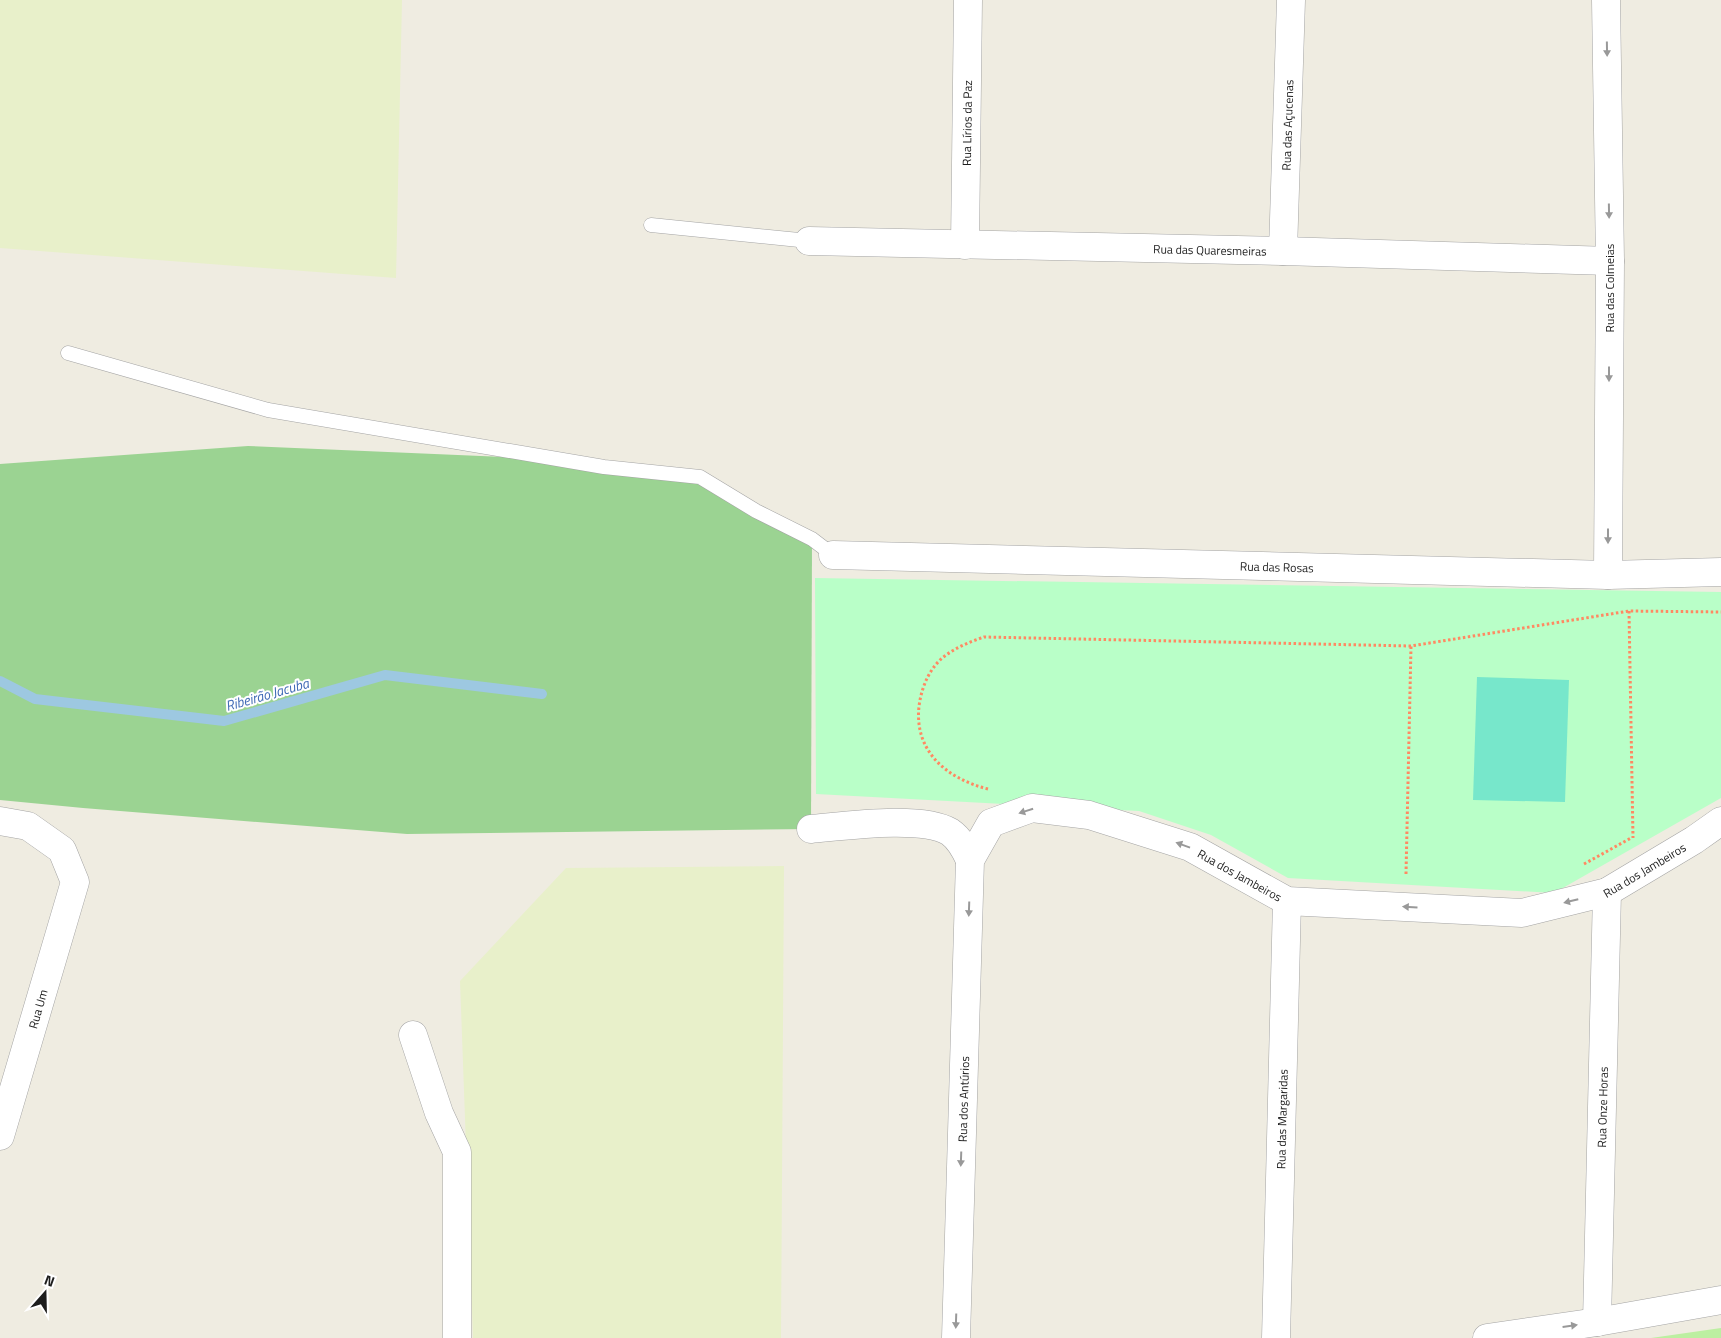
<svg xmlns="http://www.w3.org/2000/svg" width="1721" height="1338" viewBox="0 0 1721 1338" font-family="'Titillium Web',sans-serif">
<rect width="100%" height="100%" fill="#efece1"/>
<path fill="#e8f0ca" d="M0,0H402L396,278L0,248Z
M784,866L781,1338H473L460,981L566,868Z"/>
<path fill="#bcefa1" d="M1721,1328V1338H1651Z"/>
<path fill="#9bd392" d="M248,446L552,459L700,477L812,539L811,829L407,834L83,808L0,800V464Z"/>
<path fill="#b9ffc8" d="M815,578L1721,592V798L1554,893L1288,878L1211,835L1139,811L816,794Z"/>
<path fill="#77e7cb" d="M1477,677L1569,680L1565,802L1473,800Z"/>
<g fill="none" stroke-linecap="round" stroke-linejoin="round">
<path stroke="#9dc8e1" stroke-width="10" d="M0,681L35,699L224,721L385,675L542,694"/>
<g stroke="#a4a4a4" stroke-width="15">
<path id="lane" d="M651,225L809,241
M68,353L268,410L604,467L700,477L756,511L812,539L833,555"/>
</g>
<g stroke="#a4a4a4" stroke-width="29">
<g id="street">
<path d="M1606,0L1610,261L1608,575"/>
<path id="s1" d="M809,241L1283,251L1610,261"/>
<path id="s2" d="M965,245L968,0"/>
<path id="s3" d="M1283,251L1291,0"/>
<path id="s4" d="M833,555L1608,575L1721,572"/>
<path d="M0,821L28,826L62,850L75,882L0,1136"/>
<path d="M811,829C845,826 922,815 950,832C960,839 965,849 970,860"/>
<path d="M413,1035L439,1113L457,1152V1338"/>
<path id="s5" d="M1597,1322L1607,892"/>
<path id="s6" d="M956,1338L970,860L991,823L1032,808L1089,815L1190,847L1287,901L1522,913L1607,892L1694,840L1721,821"/>
<path id="s7" d="M1276,1338L1287,901"/>
<path d="M1487,1338L1597,1322L1721,1300"/>
</g>
</g>
<path stroke="#ff8962" stroke-width="3" stroke-dasharray="2.5 2.5" stroke-linecap="butt" d="M1629,611L1633,838
M988,789C944,778 911,748 920,700C923,685 929,671 940,660C952,649 969,642 984,637L1411,646L1629,611L1721,612
M1584,864L1631,838
M1406,874L1411,646"/>
<use href="#lane" stroke="#fff" stroke-width="14"/>
<use href="#street" stroke="#fff" stroke-width="28"/>
</g>
<defs><path id="oneway-solid" d="M-6-.8H1V-3.2L6.5 0L1 3.2V.8H-6Z" transform="scale(1.25)"/></defs>
<g fill="#999">
<use href="#oneway-solid" transform="translate(1607 49) rotate(89)"/>
<use href="#oneway-solid" transform="translate(1609 211) rotate(89)"/>
<use href="#oneway-solid" transform="translate(1609 374) rotate(90)"/>
<use href="#oneway-solid" transform="translate(1608 536) rotate(90)"/>
<use href="#oneway-solid" transform="translate(1026 811) rotate(162)"/>
<use href="#oneway-solid" transform="translate(1183 845) rotate(-160)"/>
<use href="#oneway-solid" transform="translate(1571 901) rotate(166)"/>
<use href="#oneway-solid" transform="translate(1410 907) rotate(-177)"/>
<use href="#oneway-solid" transform="translate(969 909) rotate(92)"/>
<use href="#oneway-solid" transform="translate(961 1159) rotate(92)"/>
<use href="#oneway-solid" transform="translate(956 1321) rotate(92)"/>
<use href="#oneway-solid" transform="translate(1570 1326) rotate(-8)"/>
</g>
<g text-anchor="middle" dominant-baseline="central" stroke-width="4" stroke-linejoin="round" paint-order="stroke">
<g font-size="12" fill="#1d1d1d" stroke="#fff">
<text stroke="none"><textPath href="#s2" startOffset="122">Rua Lírios da Paz</textPath></text>
<text stroke="none"><textPath href="#s3" startOffset="126">Rua das Açucenas</textPath></text>
<text stroke="none"><textPath href="#s1" startOffset="401">Rua das Quaresmeiras</textPath></text>
<text transform="translate(1609 288) rotate(-90)">Rua das Colmeias</text>
<text stroke="none"><textPath href="#s4" startOffset="444">Rua das Rosas</textPath></text>
<text stroke="none"><textPath href="#s6" startOffset="1205">Rua dos Jambeiros</textPath></text>
<text stroke="none"><textPath href="#s6" startOffset="785">Rua dos Jambeiros</textPath></text>
<text transform="translate(38 1009) rotate(-74)">Rua Um</text>
<text stroke="none"><textPath href="#s6" startOffset="239">Rua dos Antúrios</textPath></text>
<text stroke="none"><textPath href="#s5" startOffset="215">Rua Onze Horas</textPath></text>
<text stroke="none"><textPath href="#s7" startOffset="219">Rua das Margaridas</textPath></text>
</g>
<g font-size="14" font-style="italic" fill="#406ab5" stroke="#fff">
<text transform="translate(267 694) rotate(-16)">Ribeirão Jacuba</text>
</g>
</g>
<g transform="translate(45 1293) rotate(20)" stroke="#ffffff" stroke-width="4" paint-order="stroke">
<path d="M0-4L9 19L0 12L-9 19Z" fill="#1d1d1d"/>
<text y="-8" font-size="14" font-weight="bold" text-anchor="middle" fill="#1d1d1d">N</text>
</g>
</svg>
